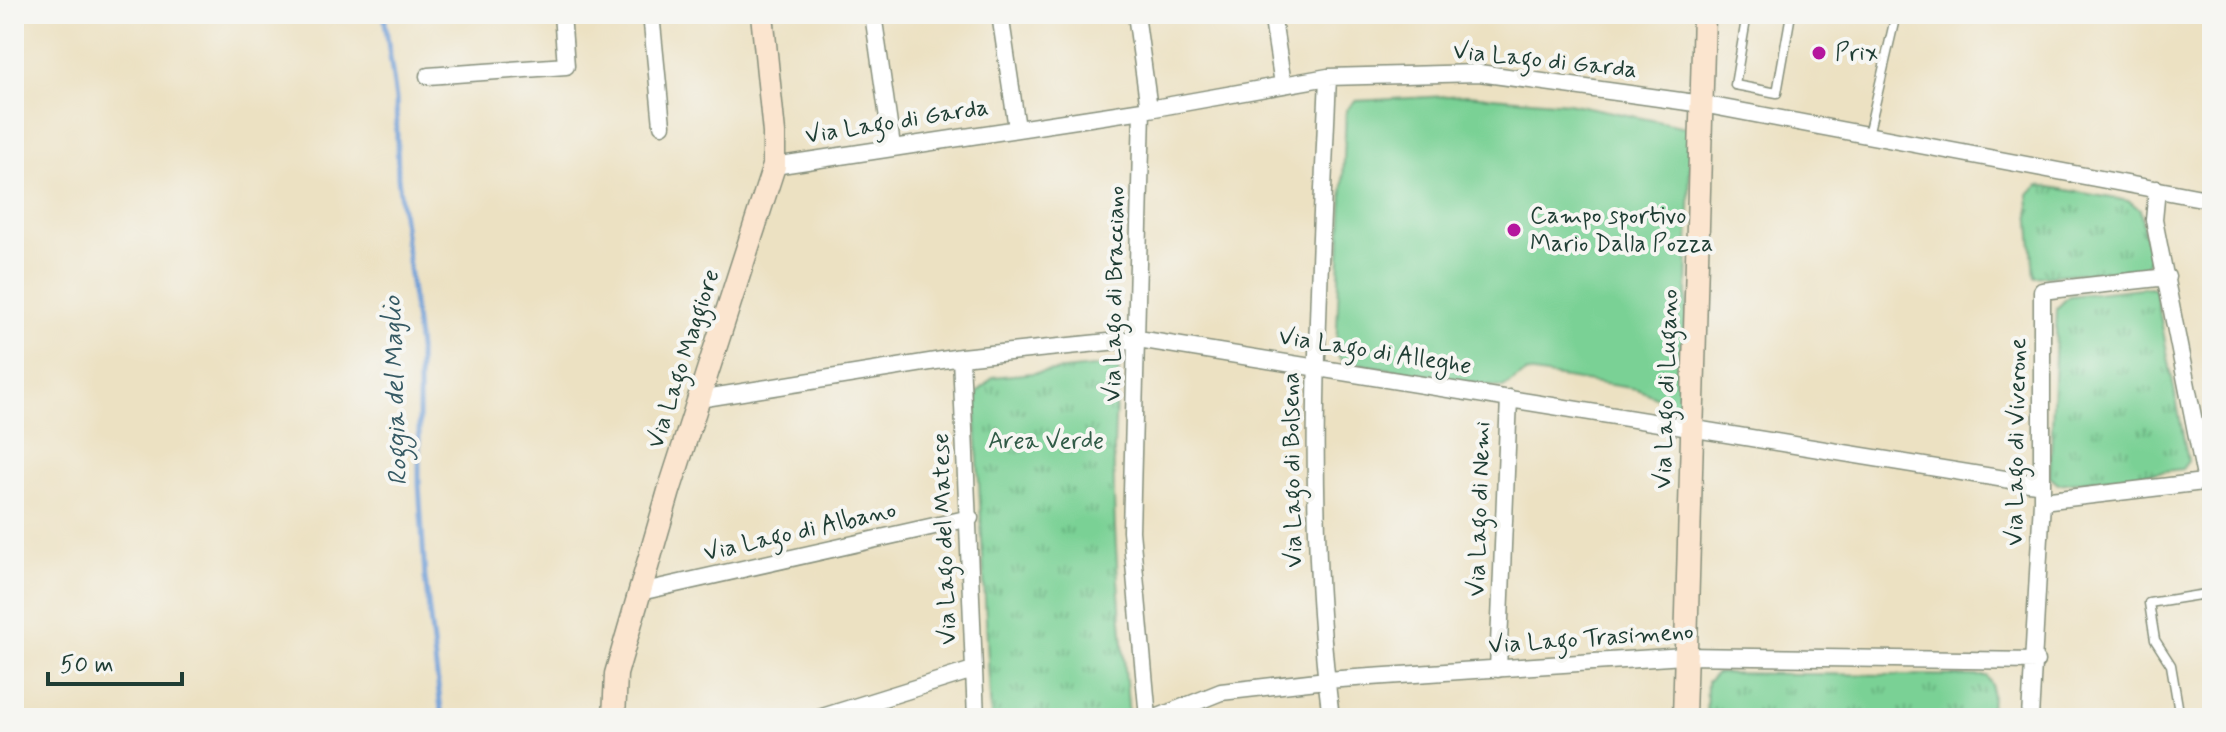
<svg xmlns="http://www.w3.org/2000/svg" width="2226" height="732" viewBox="0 0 2226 732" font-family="Mynerve,sans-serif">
<defs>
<pattern id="grass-tufts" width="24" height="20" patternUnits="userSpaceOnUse" patternTransform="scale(2)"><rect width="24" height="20" fill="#7ad195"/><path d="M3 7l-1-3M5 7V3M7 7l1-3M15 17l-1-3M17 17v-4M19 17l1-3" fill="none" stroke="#63ab7a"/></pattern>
</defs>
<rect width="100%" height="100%" fill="#f6f6f2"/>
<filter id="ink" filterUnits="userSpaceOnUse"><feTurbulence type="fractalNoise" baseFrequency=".0125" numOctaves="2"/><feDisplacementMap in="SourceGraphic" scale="16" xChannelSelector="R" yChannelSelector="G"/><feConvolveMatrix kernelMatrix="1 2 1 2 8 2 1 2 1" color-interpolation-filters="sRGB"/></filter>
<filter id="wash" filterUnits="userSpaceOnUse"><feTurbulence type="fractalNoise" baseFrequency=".006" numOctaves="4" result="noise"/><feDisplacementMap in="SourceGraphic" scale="32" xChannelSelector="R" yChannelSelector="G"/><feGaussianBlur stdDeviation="1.8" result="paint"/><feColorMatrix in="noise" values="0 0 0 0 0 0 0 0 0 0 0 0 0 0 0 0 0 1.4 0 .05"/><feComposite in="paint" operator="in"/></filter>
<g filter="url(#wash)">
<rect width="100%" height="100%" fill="#ece1c2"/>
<path fill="url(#grass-tufts)" stroke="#4c8764" stroke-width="2" d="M2039,185L2128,201L2140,209L2149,260L2144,268L2034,277L2028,194Z
M2150,287L2155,289L2188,461L2182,469L2058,484L2050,477L2057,308L2069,296Z
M1103,366L1119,369C1106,486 1120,602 1129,718H991L976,423L978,392L993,377Z
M1717,673L1987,676L1992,685L1991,718H1706L1707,682Z"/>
<path fill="#7ad195" stroke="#4c8764" stroke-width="2" d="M1466,95L1568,103L1691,128L1684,409L1637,389L1527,372L1503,388L1342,361L1336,353L1346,110L1355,101Z"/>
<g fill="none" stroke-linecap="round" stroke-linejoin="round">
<path stroke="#6c9cd5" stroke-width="5" d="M384,14L396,99L398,177L419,349V484L425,577L442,718"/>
</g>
</g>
<g filter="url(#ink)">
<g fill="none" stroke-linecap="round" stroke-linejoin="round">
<g stroke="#868f7b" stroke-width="11">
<path id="lane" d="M1747,14L1735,85L1777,93L1791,14
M1868,135L1896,14
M2180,718L2171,665L2155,640L2149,603L2212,593"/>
</g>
<g stroke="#868f7b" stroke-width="19">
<path id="street" d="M651,14L662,125
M873,14L892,146
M1000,14L1017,128
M1136,14L1149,109
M1272,14L1283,84
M428,76L566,66L562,14
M1328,77C1319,291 1304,505 1331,718
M1142,110L1131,531L1148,718
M774,166L1149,109L1328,77L1479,73L1702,104L2212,200
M2157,189L2154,220L2206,482
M961,357L976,718
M699,399L961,357L1138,339L2042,485
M2042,501L2212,481
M640,592L970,518
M1498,669L1509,398
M819,718L973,670
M1156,718L1221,692L1326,680L1684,656L2036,661
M2030,718L2042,501V291L2167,277"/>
</g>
<g stroke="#868f7b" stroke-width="25">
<path id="secondary" d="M614,718L616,674L669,491L774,166V133L762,14
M1684,718L1704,14"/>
</g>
<use href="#lane" stroke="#fff" stroke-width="8"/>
<use href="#street" stroke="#fff" stroke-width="16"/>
<use href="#secondary" stroke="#fbe5cf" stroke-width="22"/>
</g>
</g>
<g fill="#b5179e" stroke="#f6f6f2" stroke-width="3">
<circle cx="1819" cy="53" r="8"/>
<circle cx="1514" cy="230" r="8"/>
</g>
<g text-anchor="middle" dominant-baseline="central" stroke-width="8" stroke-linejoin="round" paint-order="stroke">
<g font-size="24" fill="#1f3d34" stroke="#f6f6f2" text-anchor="start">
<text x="1835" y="53">Prix</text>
<text x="1530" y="216">Campo sportivo<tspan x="1530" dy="28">Mario Dalla Pozza</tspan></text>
</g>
<g font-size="24" fill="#1f3d34" stroke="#f6f6f2">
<text transform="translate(1545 61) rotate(6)">Via Lago di Garda</text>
<text transform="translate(897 122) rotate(-9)">Via Lago di Garda</text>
<text transform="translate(1115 294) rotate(-89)">Via Lago di Bracciano</text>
<text transform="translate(1375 352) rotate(9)">Via Lago di Alleghe</text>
<text transform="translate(684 359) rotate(-72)">Via Lago Maggiore</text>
<text transform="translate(1667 389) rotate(-88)">Via Lago di Lugano</text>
<text transform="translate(2017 442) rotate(-89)">Via Lago di Viverone</text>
<text transform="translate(1293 470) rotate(-91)">Via Lago di Bolsena</text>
<text transform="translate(1480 509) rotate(-88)">Via Lago di Nemi</text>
<text transform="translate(800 532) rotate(-13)">Via Lago di Albano</text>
<text transform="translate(945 539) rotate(-92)">Via Lago del Matese</text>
<text transform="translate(1591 639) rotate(-4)">Via Lago Trasimeno</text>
</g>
<g font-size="24" fill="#315b47" stroke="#f6f6f2">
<text x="1046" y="441">Area Verde</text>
</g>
<g font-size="26" font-style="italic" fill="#365a64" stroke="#f6f6f2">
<text transform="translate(396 391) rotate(-92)">Roggia del Maglio</text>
</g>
</g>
<rect width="2226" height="732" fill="none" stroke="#f6f6f2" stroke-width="48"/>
<path d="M48 672v12h134v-12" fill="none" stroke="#1f3d34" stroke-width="4"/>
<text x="60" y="672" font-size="24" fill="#1f3d34" stroke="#f6f6f2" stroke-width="6" paint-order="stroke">50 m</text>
</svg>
